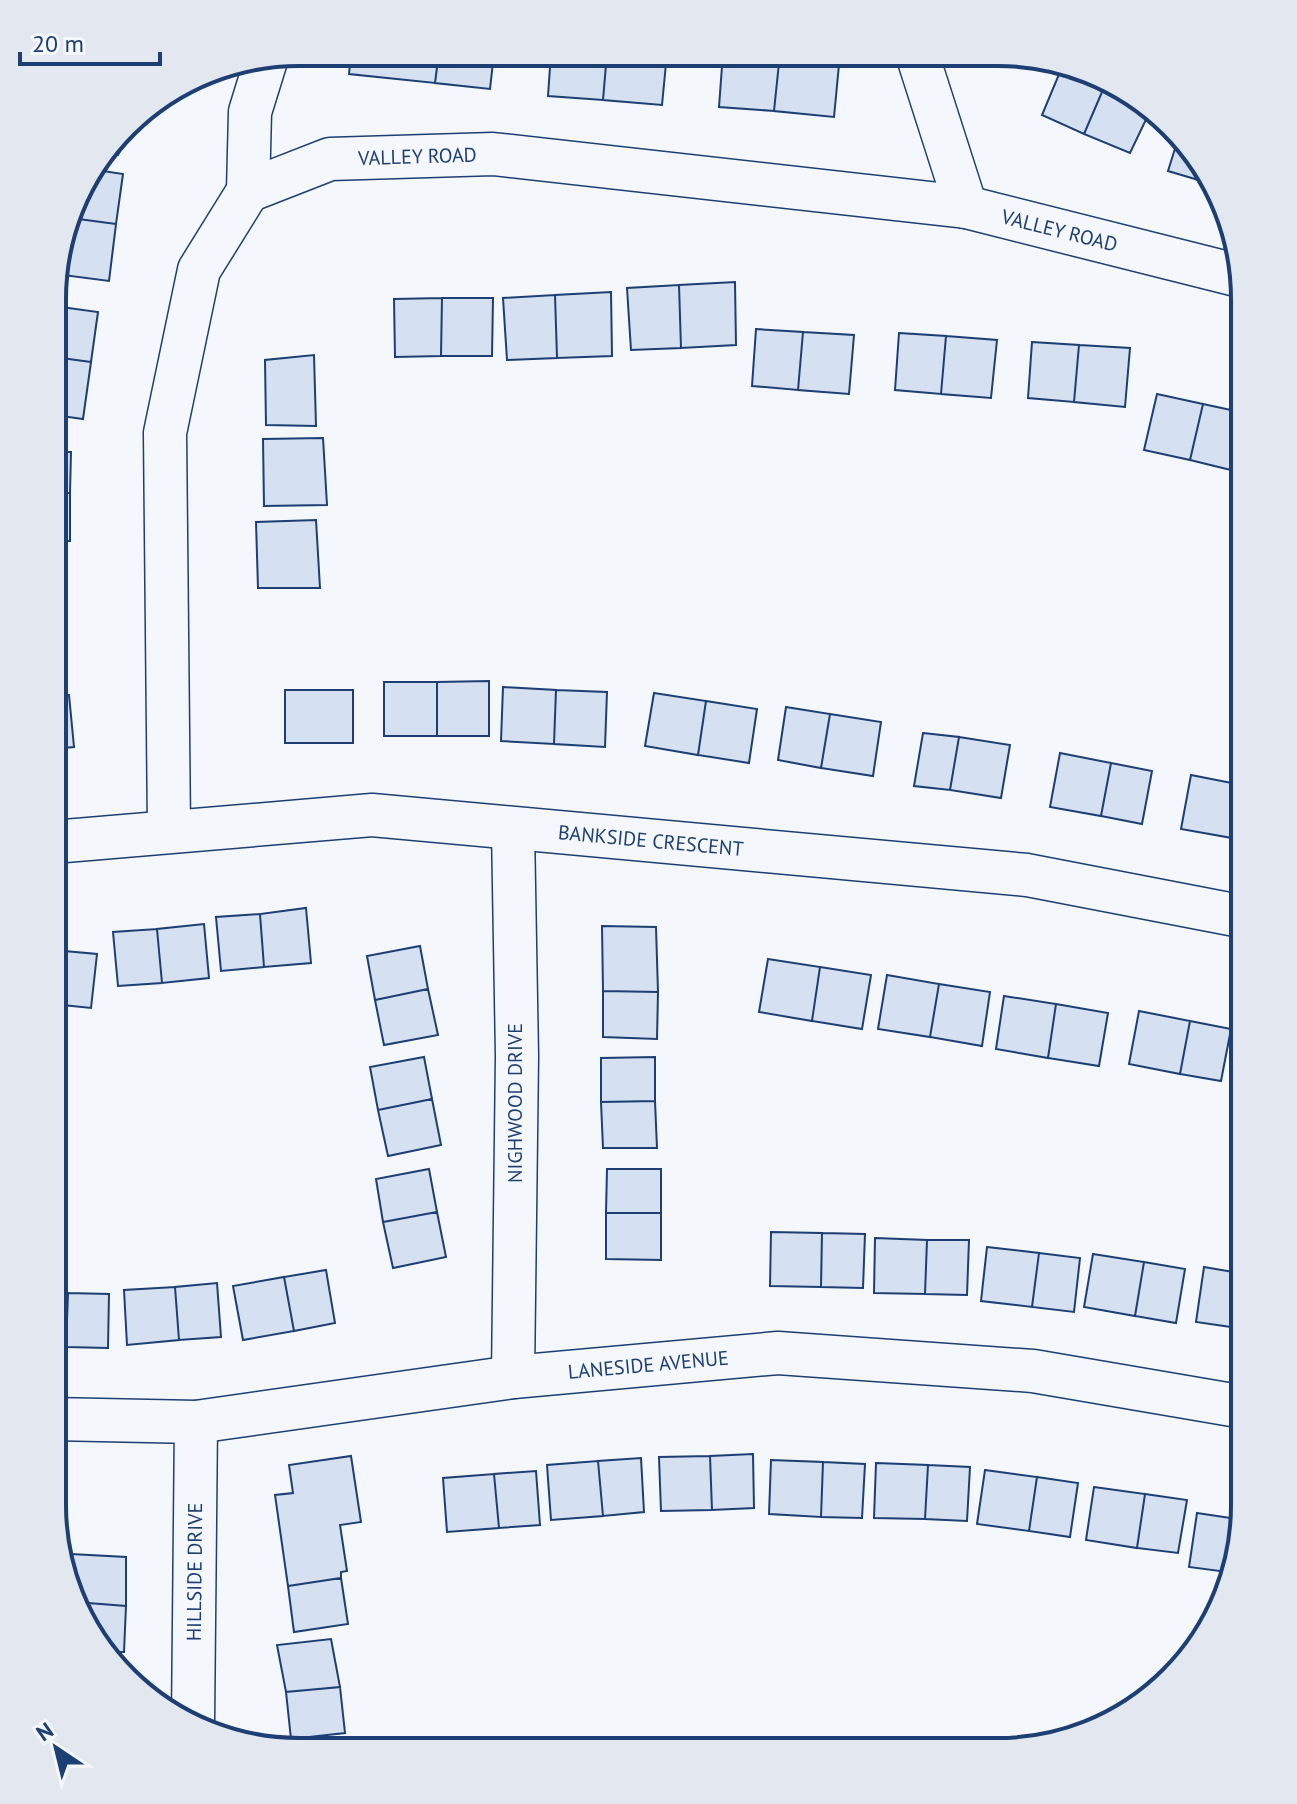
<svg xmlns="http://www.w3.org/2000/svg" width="1297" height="1804" viewBox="0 0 1297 1804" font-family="'PT Sans',sans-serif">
<rect width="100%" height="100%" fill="#f4f7fb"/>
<path fill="#d5e0f0" stroke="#1d3f73" stroke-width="2" d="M351,52H439L435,83L349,74Z
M439,52L494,53L490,89L435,83Z
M551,53H607L603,100L548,96Z
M607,53H667L662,105L603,100Z
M723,53H780L774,111L719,107Z
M780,53L840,54L834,117L774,111Z
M1062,67L1105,85L1084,134L1042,115Z
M1105,85L1148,103L1152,107L1130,153L1084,134Z
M143,109L118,155L107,149L136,113Z
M1178,139L1213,182L1212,184L1168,171Z
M90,169L123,174L116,224L71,218L85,176Z
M71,218L116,224L109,281L55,274L58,256Z
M735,282L736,345L681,348L679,285Z
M679,285L681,348L631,350L627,288Z
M611,292L612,356L557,358L555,295Z
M555,295L557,358L507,360L503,298Z
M442,298H493L492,356H441Z
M442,298L441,356L395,357L394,299Z
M54,306L98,312L91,362L54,357Z
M756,329L803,332L798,390L752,386Z
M803,332L854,335L849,394L798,390Z
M899,333L946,336L941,394L895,390Z
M946,336L997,340L991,398L941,394Z
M1032,342L1079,345L1074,402L1028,398Z
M1079,345L1130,348L1125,407L1074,402Z
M314,355L316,426L266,425L265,360Z
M54,357L91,362L83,419L54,415Z
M1157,394L1203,404L1190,460L1144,450Z
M1203,404L1245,413V446L1239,472L1190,460Z
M323,438L327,505L264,506L263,439Z
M54,452H71L70,493H54Z
M54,493H70V541H54Z
M316,520L320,588H258L256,522Z
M489,681V736H437V682Z
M384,682H437V736H384Z
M503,687L556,690L554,744L501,741Z
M285,690H353V743H285Z
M556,690L607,692L605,747L554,744Z
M654,693L706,701L698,755L645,746Z
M69,695L74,747L53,749V696Z
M706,701L757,709L749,763L698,755Z
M786,707L830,714L821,768L778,760Z
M830,714L881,722L873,776L821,768Z
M923,733L959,737L950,790L914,786Z
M959,737L1010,745L1001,798L950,790Z
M1060,753L1111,763L1101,816L1050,807Z
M1111,763L1152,771L1142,824L1101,816Z
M1191,775L1242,785L1232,838L1181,829Z
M1242,785H1245V840L1232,838Z
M306,908L311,963L264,967L260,914Z
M260,914L264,967L221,971L216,917Z
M204,924L209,978L162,983L157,929Z
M602,926L656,927L658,992L603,991Z
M157,929L162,983L118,986L113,932Z
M420,946L428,989L375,1000L367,956Z
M53,950L97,954L91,1008L53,1004Z
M768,959L820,967L812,1021L759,1012Z
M820,967L871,975L862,1029L812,1021Z
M887,975L939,984L930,1037L878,1029Z
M939,984L990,992L982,1046L930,1037Z
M428,989L438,1035L384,1045L375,1000Z
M603,991L658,992L657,1039L603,1037Z
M1004,996L1056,1004L1048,1058L996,1049Z
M1056,1004L1108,1013L1099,1066L1048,1058Z
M1139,1011L1190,1021L1180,1074L1129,1064Z
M1190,1021L1231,1029L1221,1081L1180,1074Z
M424,1057L432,1099L378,1110L370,1067Z
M655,1057V1101L601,1102V1058Z
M432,1099L441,1145L388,1156L378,1110Z
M655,1101L657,1148H603L601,1102Z
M429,1169L437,1212L383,1222L376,1179Z
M607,1169H661V1213H606Z
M437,1212L446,1257L393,1268L383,1222Z
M606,1213H661V1260L606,1259Z
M771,1232L822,1233L821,1287L770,1286Z
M822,1233L865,1234L863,1288L821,1287Z
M875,1238L927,1240L925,1294L874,1293Z
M927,1240H969L967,1295L925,1294Z
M987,1247L1039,1253L1032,1307L981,1301Z
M1039,1253L1080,1258L1074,1312L1032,1307Z
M1093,1254L1144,1262L1135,1316L1084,1307Z
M1144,1262L1185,1269L1176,1323L1135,1316Z
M1204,1267L1245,1274V1329L1196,1322Z
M326,1270L335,1323L294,1331L284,1277Z
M284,1277L294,1331L243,1340L233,1286Z
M217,1283L221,1337L179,1340L175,1287Z
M175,1287L179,1340L127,1345L124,1290Z
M52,1292L68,1293L66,1347H52Z
M68,1293L109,1294L108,1348L66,1347Z
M753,1454L754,1508L712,1510L710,1456Z
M351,1456L361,1522L340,1525L347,1571L341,1572V1578L288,1586L275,1495L293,1493L289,1465Z
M710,1456L712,1510L661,1511L659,1457Z
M641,1458L644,1512L603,1516L598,1461Z
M771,1460L823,1462L821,1517L769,1514Z
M598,1461L603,1516L551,1520L547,1465Z
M823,1462L865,1464L862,1518L821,1517Z
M876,1463L928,1465L925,1519L874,1518Z
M928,1465L970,1467L967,1521L925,1519Z
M985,1470L1037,1477L1029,1531L977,1524Z
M536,1471L540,1525L499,1528L494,1474Z
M494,1474L499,1528L447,1532L443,1478Z
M1037,1477L1078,1483L1070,1537L1029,1531Z
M1094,1487L1145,1494L1137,1548L1086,1540Z
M1145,1494L1187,1500L1178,1553L1137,1548Z
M1197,1513L1244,1520L1227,1572L1189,1567Z
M71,1554L126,1557V1606L75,1602Z
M341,1578L348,1624L294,1632L288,1586Z
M75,1602L126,1606L124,1652H110L77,1614Z
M331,1639L340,1687L286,1692L277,1645Z
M340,1687L345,1733L291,1739L286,1692Z
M1040,1738L1041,1742L999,1752L998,1741Z
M984,1743V1752H939V1747Z
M939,1747V1752H897V1750Z"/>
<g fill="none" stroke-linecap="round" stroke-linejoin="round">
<g stroke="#1d3f73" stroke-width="45">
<g id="street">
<path d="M917,54L966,207"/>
<path d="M248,191L250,112L267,57"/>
<path d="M513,829L517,1056L513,1377"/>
<path id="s1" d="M169,830L165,433L199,270L248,191L330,159L493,154L966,207L1240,276"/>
<path id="s2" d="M53,842L372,815L1027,875L1245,917"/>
<path id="s3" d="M52,1419L196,1422L513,1377L778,1353L1033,1371L1244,1407"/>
<path id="s4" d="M193,1722L196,1422"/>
</g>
</g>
<use href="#street" stroke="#f4f7fb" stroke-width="42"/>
</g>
<g text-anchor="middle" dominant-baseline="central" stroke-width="6" stroke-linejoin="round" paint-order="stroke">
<g font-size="20" fill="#1d3f73" stroke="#f4f7fb">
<text stroke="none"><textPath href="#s1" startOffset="832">VALLEY ROAD</textPath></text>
<text stroke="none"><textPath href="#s1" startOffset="1480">VALLEY ROAD</textPath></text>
<text stroke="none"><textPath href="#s2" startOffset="600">BANKSIDE CRESCENT</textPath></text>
<text transform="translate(515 1103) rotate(-90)">NIGHWOOD DRIVE</text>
<text stroke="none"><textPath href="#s3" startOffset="600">LANESIDE AVENUE</textPath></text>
<text stroke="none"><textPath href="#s4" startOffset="150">HILLSIDE DRIVE</textPath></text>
</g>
</g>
<path d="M0 0H1297V1804H0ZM299 66H998A233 233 0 0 1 1231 299V1505A233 233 0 0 1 998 1738H299A233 233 0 0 1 66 1505V299A233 233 0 0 1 299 66Z" fill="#e3e8f0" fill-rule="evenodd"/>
<path fill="none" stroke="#1d3f73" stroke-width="4" d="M299 66H998A233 233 0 0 1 1231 299V1505A233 233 0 0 1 998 1738H299A233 233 0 0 1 66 1505V299A233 233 0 0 1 299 66Z"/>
<g transform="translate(56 1748) rotate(325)" stroke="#f4f7fb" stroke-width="6" paint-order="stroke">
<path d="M0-6L14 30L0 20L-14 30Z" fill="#1d3f73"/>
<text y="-12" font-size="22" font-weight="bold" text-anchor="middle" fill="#1d3f73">N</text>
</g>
<path d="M20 52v12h140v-12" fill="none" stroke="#1d3f73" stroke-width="4"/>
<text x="32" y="52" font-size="24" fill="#1d3f73" stroke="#f4f7fb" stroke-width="6" paint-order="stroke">20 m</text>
</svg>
